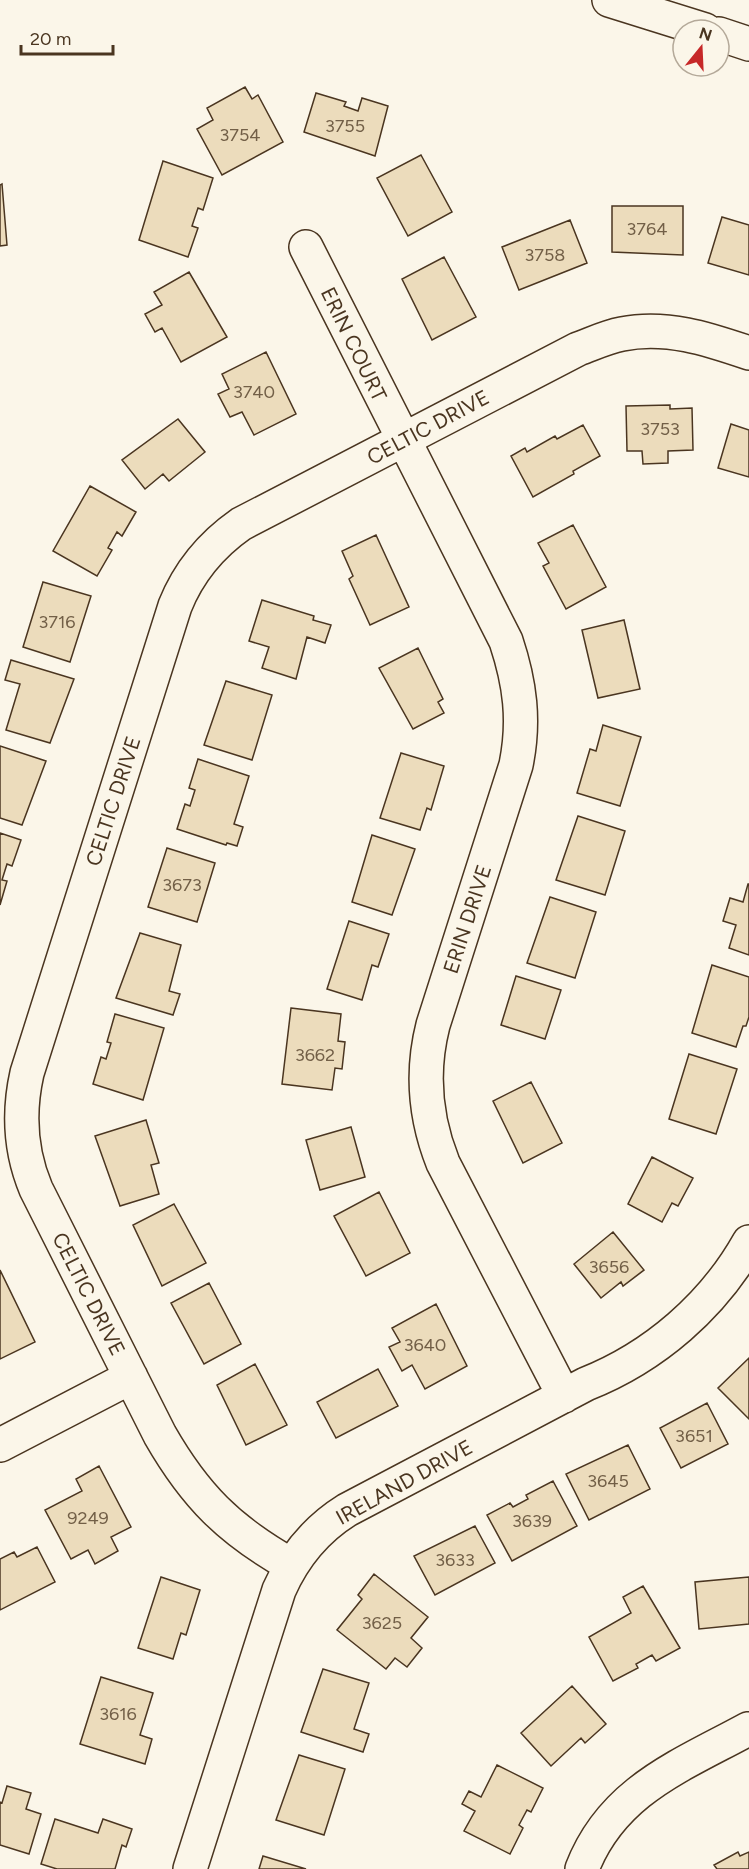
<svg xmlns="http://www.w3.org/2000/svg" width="749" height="1869" viewBox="0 0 749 1869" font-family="Figtree,sans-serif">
<rect width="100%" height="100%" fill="#fbf6e9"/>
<path fill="#ecdcbc" stroke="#4a3520" stroke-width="1.5" d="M245,87L252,99L258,95L283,142L222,175L197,129L213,120L207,108Z
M316,93L346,102L344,106L358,111L362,98L388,106L375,156L304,132Z
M421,155L452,212L408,236L377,178Z
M163,161L213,178L203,210L198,208L192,226L198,228L188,257L139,240Z
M2,184L7,245L0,246V185Z
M612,206H683V255L612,252Z
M722,217L749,225V275L708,263Z
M570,220L587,263L519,290L502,247Z
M444,257L476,317L432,340L402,279Z
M189,272L227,337L181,362L162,328L155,332L145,314L162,305L154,292Z
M266,352L296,414L254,435L242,412L230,417L218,394L229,389L222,374Z
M670,405V409L692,408L693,450L668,451V463L643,464L642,451H627L626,406Z
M178,419L205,452L169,481L163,474L145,489L122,460Z
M731,424L749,430V477L718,468Z
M583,425L600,456L573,471L574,474L533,497L511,456L525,448L527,452L555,436L557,439Z
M90,486L136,512L122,536L117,532L108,548L112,550L97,576L53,551Z
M573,525L606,587L566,609L543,566L549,563L538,543Z
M376,535L409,607L370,625L349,579L353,576L342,551Z
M43,582L91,596L70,662L23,647Z
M262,600L314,616L313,620L331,625L325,643L307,637L296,679L262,668L269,647L249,641Z
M624,620L640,689L598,698L582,630Z
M418,648L443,699L438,702L444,713L413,729L379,668Z
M11,660L74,679L50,743L6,730L20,684L5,680Z
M226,681L272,695L252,760L204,745Z
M603,725L641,737L620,806L577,793L590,749L596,751Z
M0,746L46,761L22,825L0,818Z
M401,753L444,766L431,810L427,808L420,830L380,818Z
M198,759L249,776L234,824L243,827L237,846L227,843L226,845L177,829L185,804L190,806L195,790L189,788Z
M578,816L625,831L605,895L556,880Z
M0,833L21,840L12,866L7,864L2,880L7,881L0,905Z
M372,835L415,849L392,915L352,902Z
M167,848L215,863L197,922L148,907Z
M748,884H749V955L729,948L736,925L723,921L730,898L743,902Z
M550,897L596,912L575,978L527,963Z
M349,921L389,934L378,967L372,965L362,1000L327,989Z
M140,933L181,945L169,991L180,994L173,1015L116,998Z
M712,965L749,977V1017L746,1026H743L736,1047L692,1033Z
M516,976L561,990L545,1039L501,1025Z
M291,1008L341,1014L338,1041L345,1042L342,1069L335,1068L332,1090L282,1084Z
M115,1014L164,1028L143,1100L93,1084L101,1057L106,1059L111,1043L107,1042Z
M689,1054L737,1069L716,1134L669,1119Z
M531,1082L562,1143L523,1163L493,1101Z
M146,1120L159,1163L151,1165L159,1194L120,1206L95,1136Z
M351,1127L365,1177L320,1190L306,1140Z
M652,1157L693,1178L678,1206L672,1203L662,1222L628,1204Z
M379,1192L410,1253L366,1276L334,1216Z
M174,1204L206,1263L162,1286L133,1225Z
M613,1232L644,1270L623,1286L621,1282L601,1298L574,1264Z
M0,1270L35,1342L0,1359Z
M209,1283L241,1344L204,1364L171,1303Z
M436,1304L467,1366L425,1389L412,1365L402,1371L389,1347L400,1342L392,1328Z
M749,1358V1419L718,1388Z
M255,1364L287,1425L246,1445L217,1385Z
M378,1369L398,1406L336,1438L317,1402Z
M707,1403L728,1444L681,1468L660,1428Z
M628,1445L650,1489L589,1520L566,1474Z
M99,1466L131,1527L111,1537L118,1551L95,1564L88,1550L71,1559L45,1510L82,1491L76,1479Z
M553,1481L577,1526L512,1561L487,1515L510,1503L513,1507L528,1499L526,1495Z
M475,1526L495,1563L435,1595L414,1556Z
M37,1547L55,1582L0,1610V1559L14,1552L17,1557Z
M374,1574L428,1617L411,1638L422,1648L407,1667L395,1658L386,1669L337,1630L362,1599L358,1595Z
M161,1577L200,1590L186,1635L181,1633L173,1659L138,1648Z
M749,1577V1624L699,1629L695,1582Z
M643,1586L680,1648L656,1661L652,1655L636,1664L638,1668L613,1681L589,1637L631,1613L623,1597Z
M323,1669L369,1683L354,1729L369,1734L363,1752L301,1732Z
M101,1677L153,1693L140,1735L152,1739L145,1764L80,1744Z
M572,1686L606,1724L585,1743L581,1738L551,1766L521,1733Z
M299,1755L345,1769L324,1835L276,1820Z
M497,1765L543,1788L531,1812L527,1810L519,1825L523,1828L510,1854L464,1831L475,1811L462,1804L469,1791L481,1797Z
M7,1786L31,1793L26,1809L41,1814L29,1854L0,1845V1802L2,1803Z
M55,1819L98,1833L103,1819L132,1829L126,1847L122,1845L115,1869H57L41,1864Z
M738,1852L740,1856L749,1852V1869H717L714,1865Z
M263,1856L306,1869H259Z"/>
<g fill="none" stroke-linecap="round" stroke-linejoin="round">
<g stroke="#4a3520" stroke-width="36">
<path id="minor" d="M306,247L506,641C520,683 525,721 516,765L433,1025C421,1072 425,1118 443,1163L564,1396
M0,1445L131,1377
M291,1565C229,1530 195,1496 160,1435L36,1189C20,1151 18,1113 27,1073L175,606C189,571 211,545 241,524L578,349C592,344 606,337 622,334C666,325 708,339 749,353
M190,1869L279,1590C294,1556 315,1530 347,1510L586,1384C654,1357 713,1306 749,1242
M582,1869C612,1791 680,1766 748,1729"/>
</g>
<g stroke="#4a3520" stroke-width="36">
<path id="major" d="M609,0L705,30
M719,34L749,44"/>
</g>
<use href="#minor" stroke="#fbf6e9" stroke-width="33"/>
<use href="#major" stroke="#fbf6e9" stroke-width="33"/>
</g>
<g text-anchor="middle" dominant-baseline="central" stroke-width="4.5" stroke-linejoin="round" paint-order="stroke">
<g font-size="18" fill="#725f47">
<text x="345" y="126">3755</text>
<text x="240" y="135">3754</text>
<text x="647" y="229">3764</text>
<text x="545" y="255">3758</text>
<text x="254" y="392">3740</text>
<text x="660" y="429">3753</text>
<text x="57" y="622">3716</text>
<text x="182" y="885">3673</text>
<text x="315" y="1055">3662</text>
<text x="609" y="1267">3656</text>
<text x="425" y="1345">3640</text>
<text x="694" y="1436">3651</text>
<text x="608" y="1481">3645</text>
<text x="88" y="1518">9249</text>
<text x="532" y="1521">3639</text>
<text x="455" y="1560">3633</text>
<text x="382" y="1623">3625</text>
<text x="118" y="1714">3616</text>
</g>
<g font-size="21" fill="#4a3520" stroke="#fbf6e9">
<text transform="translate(354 344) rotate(64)">ERIN COURT</text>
<text transform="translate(428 427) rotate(-28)">CELTIC DRIVE</text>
<text transform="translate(113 801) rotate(-72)">CELTIC DRIVE</text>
<text transform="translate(467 919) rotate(-72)">ERIN DRIVE</text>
<text transform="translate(89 1294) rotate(63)">CELTIC DRIVE</text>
<text transform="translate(404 1482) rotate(-29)">IRELAND DRIVE</text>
</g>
</g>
<g transform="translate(701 48) rotate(18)"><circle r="28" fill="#fbf6e9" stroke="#b4a999" stroke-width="1.5"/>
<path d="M0-4.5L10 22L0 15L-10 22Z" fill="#c62828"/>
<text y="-9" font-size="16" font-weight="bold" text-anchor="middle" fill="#4a3520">N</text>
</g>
<path d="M21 45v9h92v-9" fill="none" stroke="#4a3520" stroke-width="3"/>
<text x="30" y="45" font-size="18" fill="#4a3520" stroke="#fbf6e9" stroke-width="4.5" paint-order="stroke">20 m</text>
</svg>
